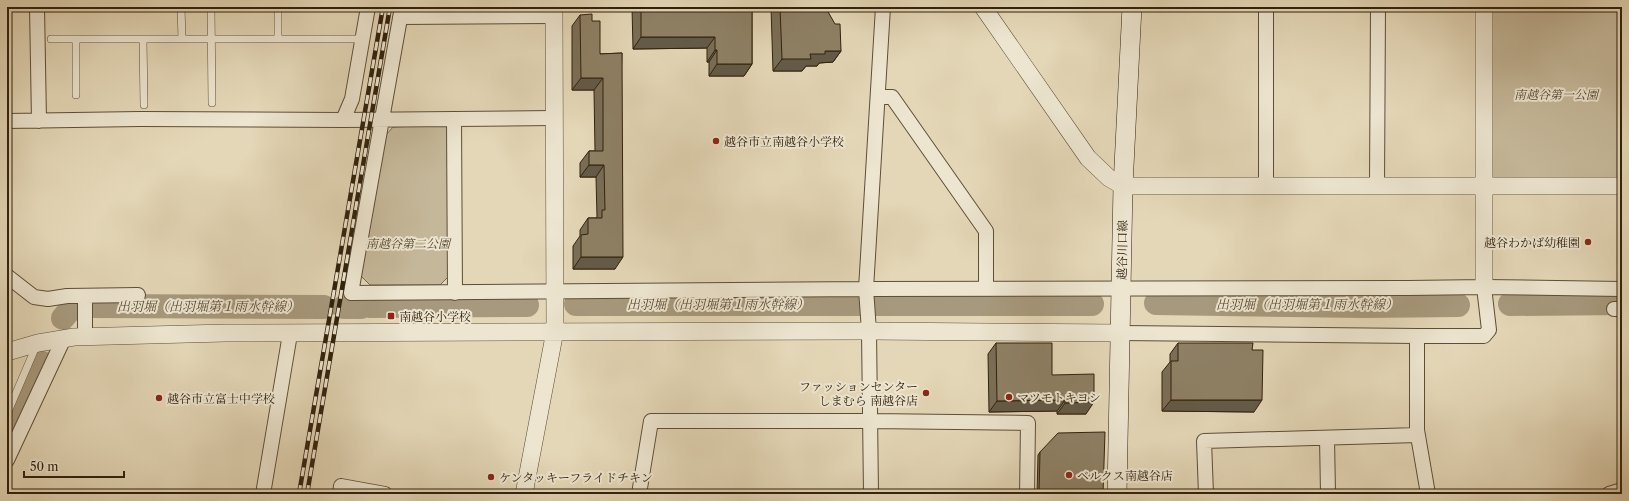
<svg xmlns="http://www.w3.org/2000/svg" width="1629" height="501" viewBox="0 0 1629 501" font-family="'Libre Caslon Text','Noto Serif JP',serif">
<rect width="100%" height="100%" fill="#e4d7b7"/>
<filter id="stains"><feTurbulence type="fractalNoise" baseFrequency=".005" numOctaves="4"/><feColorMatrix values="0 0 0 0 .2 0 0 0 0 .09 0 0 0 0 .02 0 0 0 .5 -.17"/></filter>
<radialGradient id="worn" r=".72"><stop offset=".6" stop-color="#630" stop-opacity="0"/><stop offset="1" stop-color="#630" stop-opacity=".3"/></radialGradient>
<path fill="#c5b89a" stroke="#7a6c54" d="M1491,7H1622V180L1490,184Z
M444,125L449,129L448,277L440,285H370L361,276L386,135L393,127Z"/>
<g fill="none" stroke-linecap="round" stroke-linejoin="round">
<path stroke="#a7997d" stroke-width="24" d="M1156,303L1363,306L1458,305
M576,304H860
M876,304H1092
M1510,304L1622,303
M92,306L324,307
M370,306L527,305
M344,307H361
M63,318L69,311L79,306
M7,439L42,363"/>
<g stroke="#5d4e38" stroke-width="8">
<path id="service" d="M181,7L182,39
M211,7L212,103
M278,7V39
M51,39H362
M76,39V95
M143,39L144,105
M7,414L37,344"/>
</g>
<g stroke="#5d4e38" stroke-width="16">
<path id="minor" d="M37,7L39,121
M402,7L351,293L866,289L1408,288L1484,287L1622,289
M400,17L553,16
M878,97H892L986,231V289
M454,119L455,293
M343,120L553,118
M7,121L140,119L343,120L352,99L368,7
M1266,186V7
M1377,186L1378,7
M7,276L34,297L48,299L67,296L138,295
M85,296V337
M1614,309H1622
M1120,333L1417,336V430L1428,494
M1417,336H1484L1489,330L1484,287
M1327,438L1328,494
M7,460L64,338
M263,494L290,334
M340,494L341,486L385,494
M639,494L651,421H871L1028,423L1027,494
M871,494L869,331L866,289L883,7
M1206,494L1204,441L1418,435
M1609,494L1622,490"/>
</g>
<g stroke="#5d4e38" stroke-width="18">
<path id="tertiary" d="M983,7L1088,158L1109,178L1123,186H1622
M1484,7V287
M7,352L38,343L74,337L225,333L869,331L1120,333
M524,494L555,331L554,7"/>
</g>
<g stroke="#30210d" stroke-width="20">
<path id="secondary" d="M1117,494L1123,186L1132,7"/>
</g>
<use href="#service" stroke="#ede5d0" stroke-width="7"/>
<use href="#minor" stroke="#ede5d0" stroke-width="14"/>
<use href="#tertiary" stroke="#ede5d0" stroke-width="17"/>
<use href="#secondary" stroke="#ede5d0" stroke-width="19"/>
<g stroke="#30210d" stroke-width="4.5">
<path id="rail" d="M299,494L383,7
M307,494L390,7"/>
</g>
<use href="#rail" stroke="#ede5d0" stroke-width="3" stroke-dasharray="9" stroke-linecap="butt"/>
</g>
<path fill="#7a6e57" stroke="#30210d" d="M632,7H752V64L744,76H709V62H707V48L633,49Z
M771,7H827V10L841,51L833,62L819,63L817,66H806L802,71H773Z
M580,15L592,21L600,54L622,53L615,269H573V246L580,236V230L588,218H596L597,217L596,177H580V163L589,151H595L594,90H572V26Z
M996,343L1052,375L1086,414H1057V411L989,412L988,354Z
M1178,343L1254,412L1162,411V372L1170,362V354Z
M1040,452L1103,494H1037L1038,455Z"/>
<path fill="#635a47" stroke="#30210d" d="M641,37H715L707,48L633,49Z
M715,50H717L709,62H707Z
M825,51H841L833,62L819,63L817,66H806L802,71H773L782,59Z
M717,64H752L744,76H709Z
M581,78H603L594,90H572Z
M589,165H604L596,177H580Z
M581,257H623L615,269H573Z
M1065,400L1057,411L989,412L997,401Z
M1171,400H1262L1254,412L1162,411Z
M1094,402L1086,414H1057L1065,403Z"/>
<path fill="#8e8065" stroke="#30210d" d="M641,7H752V64H717V50H715V37H641Z
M780,7H827V10L835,24H840L841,51H825V54H810L811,59H782Z
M592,14V21H600V54L622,53L623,257H581V235L588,234V218H602V210H605L604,165H589V151H603V78H581L580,15Z
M996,343H1052V375L1094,374V402L1065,403V400L997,401Z
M1178,343H1253L1252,350H1263L1262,400H1171V361H1178Z
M1105,432L1103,494H1039L1040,452L1058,433Z"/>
<g fill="#8f2418" stroke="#ede5d0" stroke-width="1.5">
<circle cx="716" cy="141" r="4"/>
<circle cx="1588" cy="242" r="4"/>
<rect x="387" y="312" width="8" height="8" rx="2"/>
<circle cx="926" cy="393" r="4"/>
<circle cx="1009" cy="397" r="4"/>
<circle cx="159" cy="398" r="4"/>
<circle cx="1069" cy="475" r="4"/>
<circle cx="491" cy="477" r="4"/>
</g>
<g text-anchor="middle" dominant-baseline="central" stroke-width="4" stroke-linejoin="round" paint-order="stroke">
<g font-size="12" font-style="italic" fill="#554730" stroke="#ede5d0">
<text x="1556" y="94">南越谷第一公園</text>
<text x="408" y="243">南越谷第二公園</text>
</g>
<g font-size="12" fill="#30210d" stroke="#ede5d0" text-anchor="start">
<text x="724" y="141">越谷市立南越谷小学校</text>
<text x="1580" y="242" text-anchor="end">越谷わかば幼稚園</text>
<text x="399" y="316">南越谷小学校</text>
<text x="918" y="386" text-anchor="end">ファッションセンター<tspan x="918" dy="14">しまむら 南越谷店</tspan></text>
<text x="1017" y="397">マツモトキヨシ</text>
<text x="167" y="398">越谷市立富士中学校</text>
<text x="1077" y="475">ベルクス南越谷店</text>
<text x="499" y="477">ケンタッキーフライドチキン</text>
</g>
<g font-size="12" fill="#30210d" stroke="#ede5d0">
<text transform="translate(1122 250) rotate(-89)">越谷川口線</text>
</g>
<g font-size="13" font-style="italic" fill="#5a4b34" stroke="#ede5d0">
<text x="718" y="304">出羽堀（出羽堀第１雨水幹線）</text>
<text x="1307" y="304">出羽堀（出羽堀第１雨水幹線）</text>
<text x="208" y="306">出羽堀（出羽堀第１雨水幹線）</text>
</g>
</g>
<rect width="1629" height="501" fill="none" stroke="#e4d7b7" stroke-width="24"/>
<rect x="8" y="8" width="1613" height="485" fill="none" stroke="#30210d" stroke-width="2"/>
<rect x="12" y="12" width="1605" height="477" fill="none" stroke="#30210d"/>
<path d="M24 471v6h100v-6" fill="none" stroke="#30210d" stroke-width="2"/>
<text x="30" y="471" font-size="12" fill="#30210d" stroke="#ede5d0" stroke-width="3" paint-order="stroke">50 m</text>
<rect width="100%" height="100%" filter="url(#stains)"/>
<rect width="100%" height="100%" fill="url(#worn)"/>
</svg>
